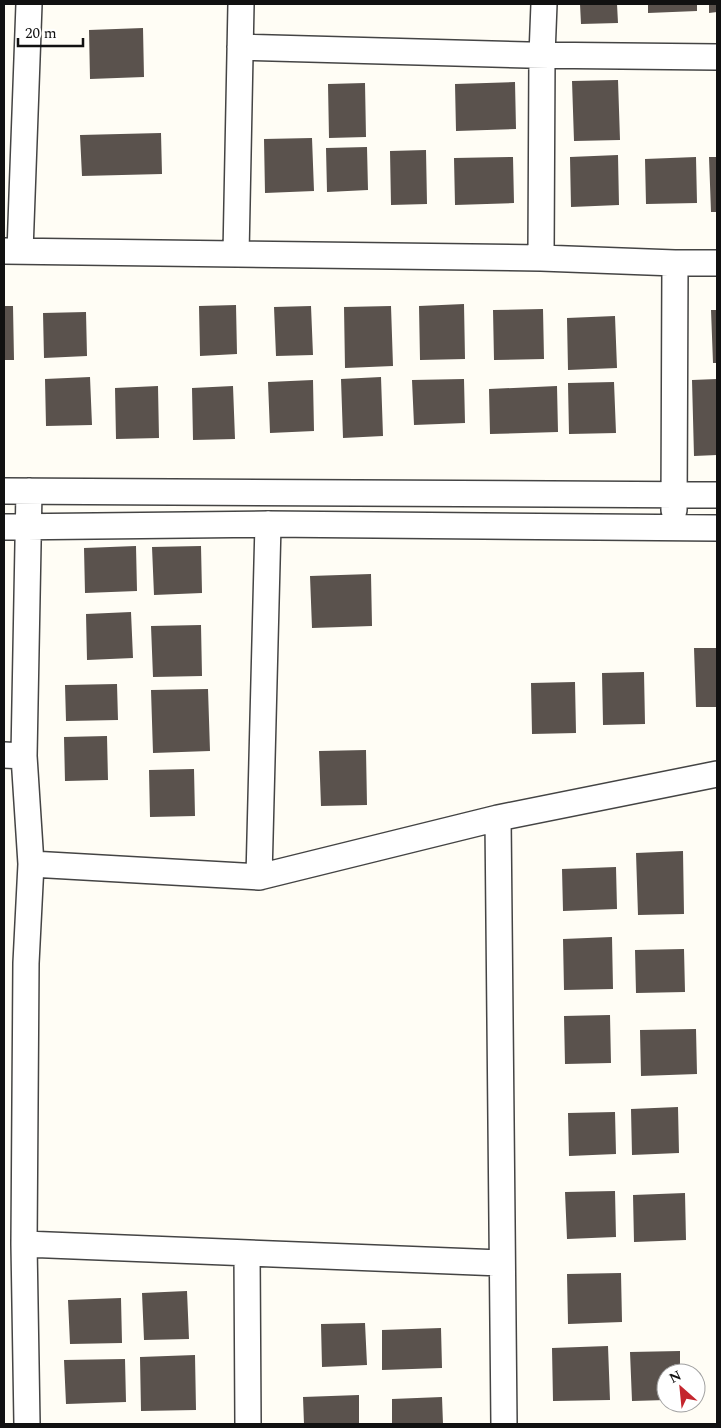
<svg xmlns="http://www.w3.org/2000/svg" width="721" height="1428" viewBox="0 0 721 1428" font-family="Spectral,serif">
<rect width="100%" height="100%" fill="#fffdf5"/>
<path fill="#5a524d" d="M580,4H617L618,23L581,24Z
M648,4H697V11L648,13Z
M709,4H717V12L709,13Z
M143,28L144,77L90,79L89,30Z
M618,80L620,140L574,141L572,81Z
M515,82L516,129L456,131L455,84Z
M365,83L366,137L329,138L328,84Z
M161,133L162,174L82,176L80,135Z
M312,138L314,191L265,193L264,139Z
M367,147L368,190L327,192L326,148Z
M426,150L427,204L391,205L390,151Z
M618,155L619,205L571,207L570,157Z
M513,157L514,203L455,205L454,158Z
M696,157L697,203L646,204L645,159Z
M709,157H717V212H711Z
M464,304L465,359L420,360L419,306Z
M236,305L237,354L200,356L199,306Z
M4,306H13L14,360H4Z
M311,306L313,355L276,356L274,307Z
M391,306L393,366L345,368L344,307Z
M543,309L544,359L494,360L493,310Z
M711,310H717V363H713Z
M86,312L87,356L44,358L43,313Z
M615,316L617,368L568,370L567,318Z
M90,377L92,425L46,426L45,379Z
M381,377L383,436L343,438L341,379Z
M464,379L465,423L414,425L412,380Z
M717,379V455L694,456L692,380Z
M313,380L314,431L270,433L268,382Z
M614,382L616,433L569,434L568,383Z
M158,386L159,438L116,439L115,388Z
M233,386L235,439L193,440L192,388Z
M557,386L558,432L490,434L489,389Z
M136,546L137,591L85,593L84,548Z
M201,546L202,593L154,595L152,547Z
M371,574L372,626L312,628L310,576Z
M131,612L133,658L87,660L86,614Z
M201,625L202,676L153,677L151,626Z
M694,648H717V707H696Z
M644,672L645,724L603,725L602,673Z
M575,682L576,733L532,734L531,683Z
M117,684L118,720L66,721L65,685Z
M208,689L210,751L153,753L151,690Z
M107,736L108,780L65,781L64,737Z
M366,750L367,805L321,806L319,751Z
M194,769L195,816L150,817L149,770Z
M683,851L684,914L638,915L636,853Z
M616,867L617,909L563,911L562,869Z
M612,937L613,989L564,990L563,939Z
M684,949L685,992L636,993L635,950Z
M610,1015L611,1063L565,1064L564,1016Z
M696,1029L697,1074L641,1076L640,1030Z
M678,1107L679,1153L632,1155L631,1109Z
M615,1112L616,1154L569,1156L568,1113Z
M615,1191L616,1237L567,1239L565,1192Z
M685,1193L686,1240L634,1242L633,1195Z
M621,1273L622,1322L568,1324L567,1274Z
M187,1291L189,1339L144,1340L142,1293Z
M121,1298L122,1343L70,1344L68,1300Z
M365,1323L367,1365L322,1367L321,1324Z
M441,1328L442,1368L382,1370V1330Z
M608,1346L610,1400L553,1401L552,1348Z
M680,1351V1373H666V1400L632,1401L630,1352Z
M195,1355L196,1410L141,1411L140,1357Z
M125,1359L126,1402L66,1404L64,1360Z
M359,1395V1424H304L303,1397Z
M442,1397L443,1424H392V1399Z"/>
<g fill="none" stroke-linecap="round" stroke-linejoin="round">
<g stroke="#444" stroke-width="28">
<path id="minor" d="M240,47L527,55L717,57
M4,251L541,258L675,263H717
M20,251L29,4
M236,254L241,4
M541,258L542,55L544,4
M4,491L717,495
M674,510L675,263
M4,527L268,524L717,528
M4,755L24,756
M498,818L504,1424
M31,864L259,877L498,818L717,774
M259,877L268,524
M24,1244L501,1263
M247,1253L248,1424
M27,1424L24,1244L26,963L31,864L24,756L29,491"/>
</g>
<use href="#minor" stroke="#fff" stroke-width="25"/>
</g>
<rect width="721" height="1428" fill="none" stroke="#111111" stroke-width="10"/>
<g transform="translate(681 1388) rotate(333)"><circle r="24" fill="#ffffff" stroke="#a0a0a0"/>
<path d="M0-4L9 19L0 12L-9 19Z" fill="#c4262e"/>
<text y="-8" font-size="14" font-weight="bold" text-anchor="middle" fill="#111111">N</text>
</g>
<path d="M18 38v8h65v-8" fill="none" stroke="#111111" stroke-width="2.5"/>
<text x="25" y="38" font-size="15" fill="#111111" stroke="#ffffff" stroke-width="4" paint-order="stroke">20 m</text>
</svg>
